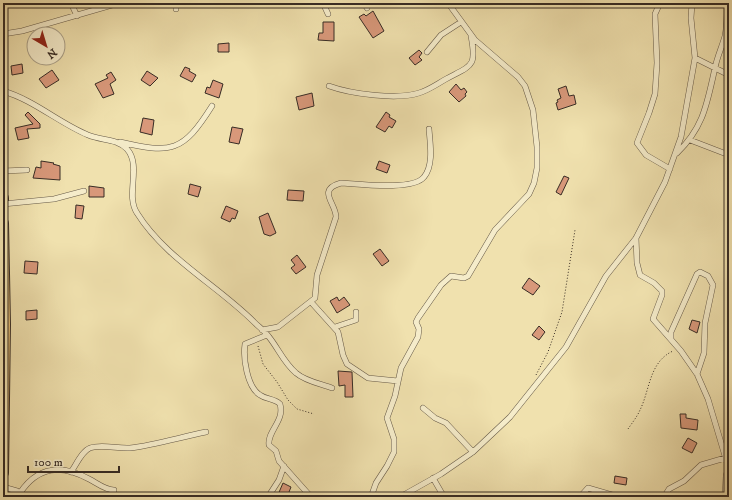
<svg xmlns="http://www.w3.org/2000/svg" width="732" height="500" viewBox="0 0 732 500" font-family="'IM FELL DW Pica',serif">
<rect width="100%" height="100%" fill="#f0e1ae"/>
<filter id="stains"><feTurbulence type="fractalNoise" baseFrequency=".005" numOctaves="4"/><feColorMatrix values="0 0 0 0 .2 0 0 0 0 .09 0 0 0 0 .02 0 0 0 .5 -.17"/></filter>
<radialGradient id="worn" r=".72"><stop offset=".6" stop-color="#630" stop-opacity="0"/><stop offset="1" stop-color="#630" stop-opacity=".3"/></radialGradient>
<path fill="#d8987a" stroke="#372c25" d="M373,11L384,31L373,38L359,17L364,14L366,16Z
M323,22H334V41L318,40L319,33H323Z
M229,43V52H218V44Z
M419,50L422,53L419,57L422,60L415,65L409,58Z
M22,64L23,73L12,75L11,66Z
M185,67L190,69L189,71L196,75L192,82L180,76Z
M52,70L59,80L46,88L39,79Z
M147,71L158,78L150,86L141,80Z
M111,72L116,80L110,84L114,94L103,98L95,84L108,78L106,75Z
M213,80L223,84L219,98L205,93L207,87L210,88Z
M456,84L461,90L464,88L467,92L465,94L466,96L459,102L449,92Z
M566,86L569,96L574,95L576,104L558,110L556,103L558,102L557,100L561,98L558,89Z
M312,93L314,106L299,110L296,97Z
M28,112L40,124V128L27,129L29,138L18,140L15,128L33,124L25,115Z
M386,112L390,115L389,117L396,121L392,128L389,126L385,132L376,127Z
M143,118L154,120L152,135L140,132Z
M232,127L243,129L239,144L229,142Z
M41,161L54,163L53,164L60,166V180L33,178L36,167L41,168Z
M379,161L390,165L387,173L376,169Z
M564,176L569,178L561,195L556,192Z
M190,184L201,187L198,197L188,194Z
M89,186L104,188V197H89Z
M288,190L304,191L303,201L287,200Z
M76,205L84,206L82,219L75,218Z
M226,206L238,211L235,219L232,218L230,222L221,218Z
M268,213L276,233L270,236L264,234L259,217Z
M380,249L389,261L382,266L373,254Z
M297,255L306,267L296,274L291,268L295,265L291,260Z
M25,261L38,262L37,274L24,273Z
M529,278L540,286L533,295L522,288Z
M337,297L339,301L344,297L350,305L337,313L330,301Z
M37,310V319L26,320V311Z
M692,320L700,322L697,333L689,329Z
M539,326L545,332L539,340L532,335Z
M338,371L352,372L353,397H345V385L339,386Z
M680,414H686V418L698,420L697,430L681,428Z
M688,438L697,443L692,453L682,448Z
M615,476L627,478L626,485L614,483Z
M283,483L291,487L289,492L300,497H277Z"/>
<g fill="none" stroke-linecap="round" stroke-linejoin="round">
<g stroke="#655947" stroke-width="6">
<path id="street" d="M71,3L77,16
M176,3V9
M323,3L328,14
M364,3L367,8
M660,3L655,14L657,63L655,94L649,113L637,143L646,155L670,169
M3,34L22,31L119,3
M427,52L441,35L461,22
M695,58L729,75
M329,86C351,94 397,100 419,93C429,90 437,84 446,79C472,65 477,67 471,36
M3,91C34,100 59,123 88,135C102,141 116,138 127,149C142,166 125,195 137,213C165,258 217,285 254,322C259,327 265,331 269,337C278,348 284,363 296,373C305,381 321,384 332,388
M690,140L729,155
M120,142C172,154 183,152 212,106
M677,153C704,127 707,103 715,68C717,57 722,47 725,36C727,26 727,15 727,5
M3,171L27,170
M3,204L54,199L84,191
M636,238L637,263L640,275L654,283L662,291V295L653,319L681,351L697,374L708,399L728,466
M311,302L338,332L343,355L347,364L368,378L398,381
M335,327L356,320V312
M262,330L278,327L315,298L317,275L336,217C336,203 316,190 341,183C359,184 413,191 424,177C434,165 430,143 429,129
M267,335L245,344C243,358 247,387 260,395C267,400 274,398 280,404C285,421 267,431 269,445L276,451L279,461L311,497
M671,338V332L697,274L700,272L708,276L713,285L705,323L704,353L697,374
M423,408L435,418L446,423L473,452
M71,472C76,465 82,451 90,448C102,444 118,449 130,448C155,445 181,437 206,432
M433,478L444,497
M3,487L17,491L25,497
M20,493C38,466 61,464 89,479C97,483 105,490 114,490
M268,497L279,480L284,466
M371,497L376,483L387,466L394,452V439L387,418L395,396L401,368L418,337L419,329L416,322L418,318L441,285L451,276L464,278L468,276L495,230L529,194L534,183L537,168V147L533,110L525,86L518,77L475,40L448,3
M400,497L441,474L473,452L510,417L566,347L606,276L636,238L665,182L681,137L695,58L691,18L692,3
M580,497L588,488L619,497
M635,497H639
M664,497L669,489L684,481L701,465L725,458
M725,497L726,476L729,465"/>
</g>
<g stroke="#372c25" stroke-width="12">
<path id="highway" d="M3,198V201
M3,223L5,324L3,473"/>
</g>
<path stroke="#372c25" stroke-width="1" stroke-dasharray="1 2" stroke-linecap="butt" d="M258,346L263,364L277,382L288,400L297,409L314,414
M536,375L548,352L562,312L575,230
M628,429C632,423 637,417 640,410C650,390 649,362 673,351"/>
<use href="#street" stroke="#f5ecca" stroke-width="5"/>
<use href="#highway" stroke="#e8c077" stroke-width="10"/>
</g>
<rect width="732" height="500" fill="none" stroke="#f0e1ae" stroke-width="16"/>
<rect x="4" y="4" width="724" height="492" fill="none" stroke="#372c25" stroke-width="2"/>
<rect x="8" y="8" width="716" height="484" fill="none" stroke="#372c25"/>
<g transform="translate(46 46) rotate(142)"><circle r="19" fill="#f5ecca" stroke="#a99f88"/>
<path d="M0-3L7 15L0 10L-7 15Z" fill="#8f2418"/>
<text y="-6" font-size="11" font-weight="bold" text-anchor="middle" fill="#372c25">N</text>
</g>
<path d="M28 466v6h91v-6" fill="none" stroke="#372c25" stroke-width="2"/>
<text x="34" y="466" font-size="12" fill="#372c25" stroke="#f5ecca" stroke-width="3" paint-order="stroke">100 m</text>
<rect width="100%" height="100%" filter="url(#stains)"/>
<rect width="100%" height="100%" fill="url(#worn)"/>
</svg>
